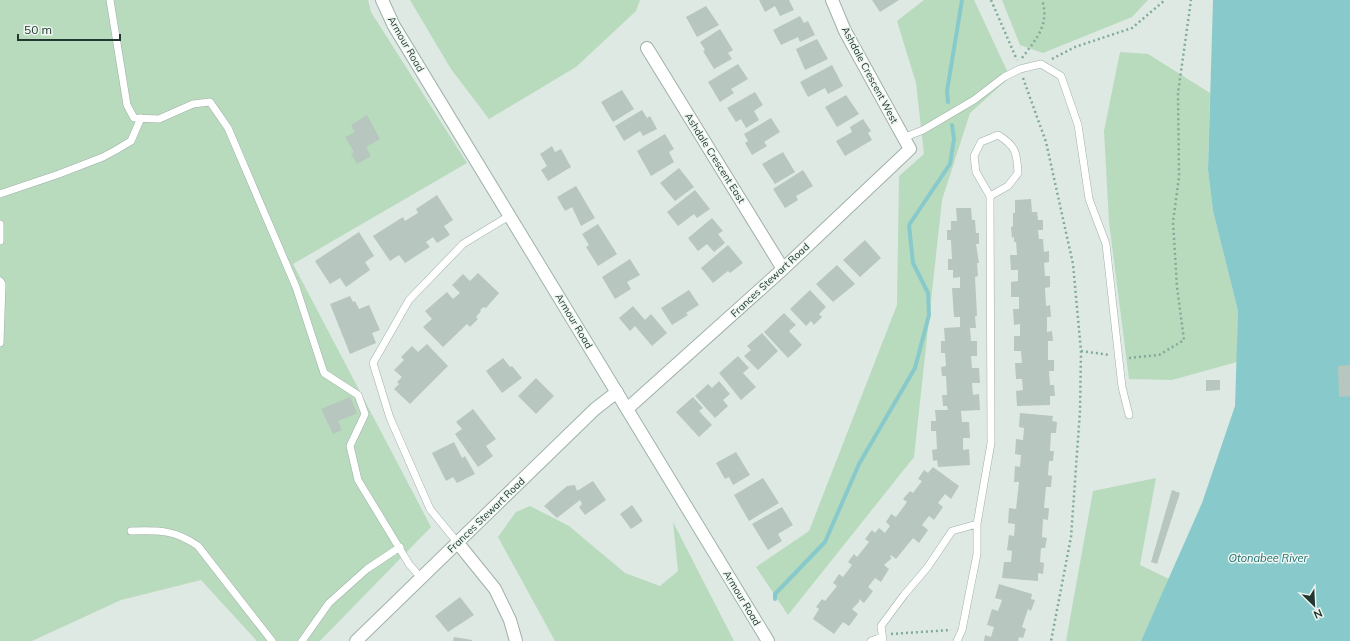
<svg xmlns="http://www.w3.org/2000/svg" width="1350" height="641" viewBox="0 0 1350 641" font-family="Mulish,sans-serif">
<rect width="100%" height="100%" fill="#dee9e3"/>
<path fill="#b8dabd" d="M0,0H368L371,12L467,163L293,264L431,527L320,641H257L201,580L121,600L32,641H0Z
M410,0H640L636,11L576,67L489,119L451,69Z
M924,0H974L1010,77L970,113L942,200L914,457L788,615L756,567L809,531L897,305L899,176L924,154L916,83L897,21Z
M1002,0H1148L1132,17L1043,53L1020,45Z
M1120,52L1148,54L1210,93L1208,170L1213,211L1238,311L1237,362L1172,380L1129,379L1109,222L1104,131Z
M1156,478L1140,565L1169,579L1141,641H1066L1093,491Z
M530,506L569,526L625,573L660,586L678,571L673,522L734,641H555L498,537L516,512Z"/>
<path fill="#88cacc" d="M1213,0H1350V641H1141L1202,503L1235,406L1238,311L1213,211L1208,170Z"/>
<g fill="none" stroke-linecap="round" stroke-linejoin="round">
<path stroke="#88cacc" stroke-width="4" d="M948,102L947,91L962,0
M775,599V594L825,542L859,464L915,368L929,315L928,293L913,263L909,225L950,164L954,139L952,125"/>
</g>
<path fill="#b7c6be" d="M759,0H789L794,10L780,16L775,6L765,12Z
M872,0H899L880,12Z
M706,6L719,25L697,37L686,17Z
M800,16L804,23L808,21L815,35L800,42L798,37L781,45L773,30Z
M720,29L733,50L728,53L732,59L714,69L703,51L705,50L700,42Z
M817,39L828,59L805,70L796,49Z
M738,64L748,79L731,89L734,93L720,102L708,82Z
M832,65L843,86L828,94L825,88L808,97L800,82Z
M622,90L634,109L613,122L601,102Z
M755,92L763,105L754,111L759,120L746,128L741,119L736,122L727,108Z
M846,95L859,114L837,127L825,107Z
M642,110L647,118L650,116L657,129L643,136L640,131L624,141L615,126Z
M367,115L380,139L366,147L371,156L357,164L351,154L354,152L345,137L355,132L351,125Z
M771,118L780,132L764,142L767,146L752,155L745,143L748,141L744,134Z
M863,119L871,131L868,133L872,140L845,156L836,141L852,132L850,127Z
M665,134L674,149L669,152L674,162L651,176L637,151Z
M552,146L555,152L561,149L571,167L548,181L541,170L547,166L540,154Z
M783,152L795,172L775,184L762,164Z
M679,168L694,187L675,201L660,183Z
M803,170L813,186L796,196L798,200L785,208L773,189Z
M576,186L595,218L581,226L572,207L565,211L557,197Z
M695,190L710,209L697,218L694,214L678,226L667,212Z
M437,195L453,220L444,226L450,235L437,243L433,237L426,242L430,247L405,263L399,255L390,261L373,236L403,217L405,221L418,213L416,209Z
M1031,199L1032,212H1037L1038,220H1043V230H1038L1039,239H1043L1044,252L1049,251V262L1044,263L1045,276H1050V287L1045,288L1046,306L1050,305L1051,317H1047V332L1052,331L1053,341H1048V360H1054V371H1049L1050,385H1054L1055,396H1050V405L1017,406L1016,391L1023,390L1022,379H1016L1015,363H1022L1021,351H1014V336H1020V324L1014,325L1013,309H1019V297H1011V282L1018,281V270H1011L1010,255H1017L1016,242H1014V237L1012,238L1011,227L1013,226V213H1015V200Z
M956,208H971L972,220H975L976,233H979V244H976L979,263H977L978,276L975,277L977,316H975L976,328H970L971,341H977V356H971L972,368H979L980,383H972L973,395L979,394L980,410L961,411L962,422H969L970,438H963V450L969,449L970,465L938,467L937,460L933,461L932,450L937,449L936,431H931V421H936L935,410H948L947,406H943L942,395H947L946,376H942L941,367L946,366L945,353H941V341H945L944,328L960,327V317H954L952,288H960V277L953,278V270H948V259H952L951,240H947V230H951V221H957Z
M712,218L723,231L718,234L725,243L714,252L707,244L698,251L688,238Z
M598,224L617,254L598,266L586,247L589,245L582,234Z
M359,232L374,256L365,262L370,270L346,287L340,278L330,284L315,261Z
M865,240L881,258L860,277L843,260Z
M728,245L743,263L730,273L728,271L713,283L701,268Z
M630,259L640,275L627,282L631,289L615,299L602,277Z
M837,265L855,284L833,302L816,284Z
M478,273L499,293L486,308L484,307L480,310L481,311L476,317L478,319L470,327L467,324L443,347L423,327L432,319L425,311L447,292L453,299L460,293L452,285L463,274L470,281Z
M689,290L699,305L686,313L688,315L672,325L661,308Z
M810,290L826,307L819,314L822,317L814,325L811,321L806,326L790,309Z
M350,296L353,302L355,301L359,309L369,305L380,330L372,333L376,343L350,354L330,304Z
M633,306L645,320L651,314L667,333L652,346L635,326L630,331L619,318Z
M784,313L796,325L789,331L802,345L788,358L764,332Z
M762,333L778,351L758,370L744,356L751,350L747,346Z
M427,344L448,366L410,404L394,389L399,384L397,382L402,377L394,370L404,360L401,357L412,346L418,352Z
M738,356L749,368L743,373L756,387L741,400L719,373Z
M503,358L510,367L512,366L522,378L502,393L486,371Z
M1350,365V396L1339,397L1338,366Z
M536,378L554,396L536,414L518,396Z
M1206,380H1220V390L1206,391Z
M719,381L730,394L723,400L728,406L715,418L695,396L708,384L712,388Z
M350,397L357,413L338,421L342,430L333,434L321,409Z
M693,397L703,408L699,411L712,425L699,437L676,412Z
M473,409L496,439L486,446L493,456L478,467L455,434L462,429L456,422Z
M1020,413L1053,416L1052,421L1057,422L1056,433H1051L1050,451H1054L1053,461H1049L1048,475L1052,476L1051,487H1046L1044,508H1049L1048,520L1043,519L1042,537L1047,538L1045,548H1041L1040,562L1044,563L1043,574L1038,573V581L1002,578L1004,562H1011L1012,551L1007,550L1009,535L1014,536L1015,524L1008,523L1009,508L1016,509L1019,482H1014L1015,466L1020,467L1021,455L1015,454L1016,439L1023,440L1024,428L1019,427Z
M454,442L462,458L465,456L475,474L457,483L453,477L446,481L432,453Z
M736,452L750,475L733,485L729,477L725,479L716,463Z
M933,467L959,486L951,499L945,494L938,503L943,507L934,520L929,516L922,525L928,530L919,543L913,538L896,559L891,555L890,557L892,558L884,565L889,569L881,582L875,578L868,587L873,591L864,603L859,599V602L852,609L858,614L849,626L843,622L834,634L813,619L819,609L816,607L822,599L825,601L837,586L833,583L839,574L843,577L852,565L848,562L854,554L857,557L869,542L865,539L872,530L875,533L879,528L885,533L890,526L886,522L891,514L896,517L907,502L903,499L910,491L913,493L922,481L918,479L924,470L928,473Z
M763,478L779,503L749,521L734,495Z
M593,481L606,500L585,515L579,507L582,504L580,500L557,518L544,506L567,486L575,485L577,491Z
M1172,490L1180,493L1157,564L1151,562Z
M632,505L643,521L631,529L620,514Z
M782,507L793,525L778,534L782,541L768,550L752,524Z
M999,584L1032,594L1031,599L1035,600L1031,611L1028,609L1022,627L1026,629L1023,638L1019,637L1018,641H984L985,635L991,637L994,627L987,625L992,609L998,611L1002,600L995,598Z
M460,597L474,615L448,632L435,616Z
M454,637L472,640V641H453Z"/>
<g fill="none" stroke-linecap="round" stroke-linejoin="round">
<g stroke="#a1b0a9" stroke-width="8">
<path id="service" d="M110,0L127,105L134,118L159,119L193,104L210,102L228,128L296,287L324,373L358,395L365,414L350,446L358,480L409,564L421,578
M903,138L923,130L974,100L1004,77L1020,69L1041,64L1061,76L1078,125L1089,199L1106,244L1122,387L1129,415
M0,194L59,174L103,157L116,150L131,141L141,118
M0,224V241
M0,281L2,284L0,343
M131,531C159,530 175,530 198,546L272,641
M457,542L430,509L390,418L373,363L409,300L463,244L509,216
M302,641L329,603L367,569L400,547
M871,641L882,637
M883,641L881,626L904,595L927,568L952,531L977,524
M957,641L962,630L977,554V524L991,443L990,196L976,172L974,156L981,142L998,135C1016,146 1017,153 1018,173L1008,186L990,196"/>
</g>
<g stroke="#a1b0a9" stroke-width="14">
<path id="minor" d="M647,48L783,269
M627,409L783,269L910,149L845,31L832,0
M457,542L495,589L510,620L516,641
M356,641L595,409L617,392"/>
</g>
<g stroke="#9eb4a9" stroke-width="14">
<path id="secondary" d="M382,0L394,26L768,641"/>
</g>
<path stroke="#80ab99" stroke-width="2.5" stroke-dasharray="2 3" stroke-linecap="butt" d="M991,0L1017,60
M1022,58C1036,39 1050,25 1042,0
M1052,59L1075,47L1132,28L1165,0
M1023,78L1046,142L1073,264L1081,351L1080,411L1071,537L1051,641
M1081,351L1110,355
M1129,358L1159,355L1184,340L1177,287L1173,222L1179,177L1178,93L1191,0
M891,634L951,630"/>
<use href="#service" stroke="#fff" stroke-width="7"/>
<use href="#minor" stroke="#fff" stroke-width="12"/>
<use href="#secondary" stroke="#fff" stroke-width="12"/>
</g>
<g text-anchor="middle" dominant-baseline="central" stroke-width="3" stroke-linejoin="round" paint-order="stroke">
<g font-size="10" fill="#20382f" stroke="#eef6f1">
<text transform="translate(406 44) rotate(60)">Armour Road</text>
<text transform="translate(870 75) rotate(62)">Ashdale Crescent West</text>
<text transform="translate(715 158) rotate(58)">Ashdale Crescent East</text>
<text transform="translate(770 280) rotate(-43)">Frances Stewart Road</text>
<text transform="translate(574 321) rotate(59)">Armour Road</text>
<text transform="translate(486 515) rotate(-44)">Frances Stewart Road</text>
<text transform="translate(742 598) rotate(59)">Armour Road</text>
</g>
<g font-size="11" font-style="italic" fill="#1e6c70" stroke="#eef6f1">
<text x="1268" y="558">Otonabee River</text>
</g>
</g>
<g transform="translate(1314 605) rotate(156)" stroke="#eef6f1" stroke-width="3" paint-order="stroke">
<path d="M0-3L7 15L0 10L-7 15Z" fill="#20382f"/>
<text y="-6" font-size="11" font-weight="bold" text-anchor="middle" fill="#20382f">N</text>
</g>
<path d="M18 34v6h102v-6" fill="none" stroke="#20382f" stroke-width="2"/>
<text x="24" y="34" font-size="12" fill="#20382f" stroke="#eef6f1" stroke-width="3" paint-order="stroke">50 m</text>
</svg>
